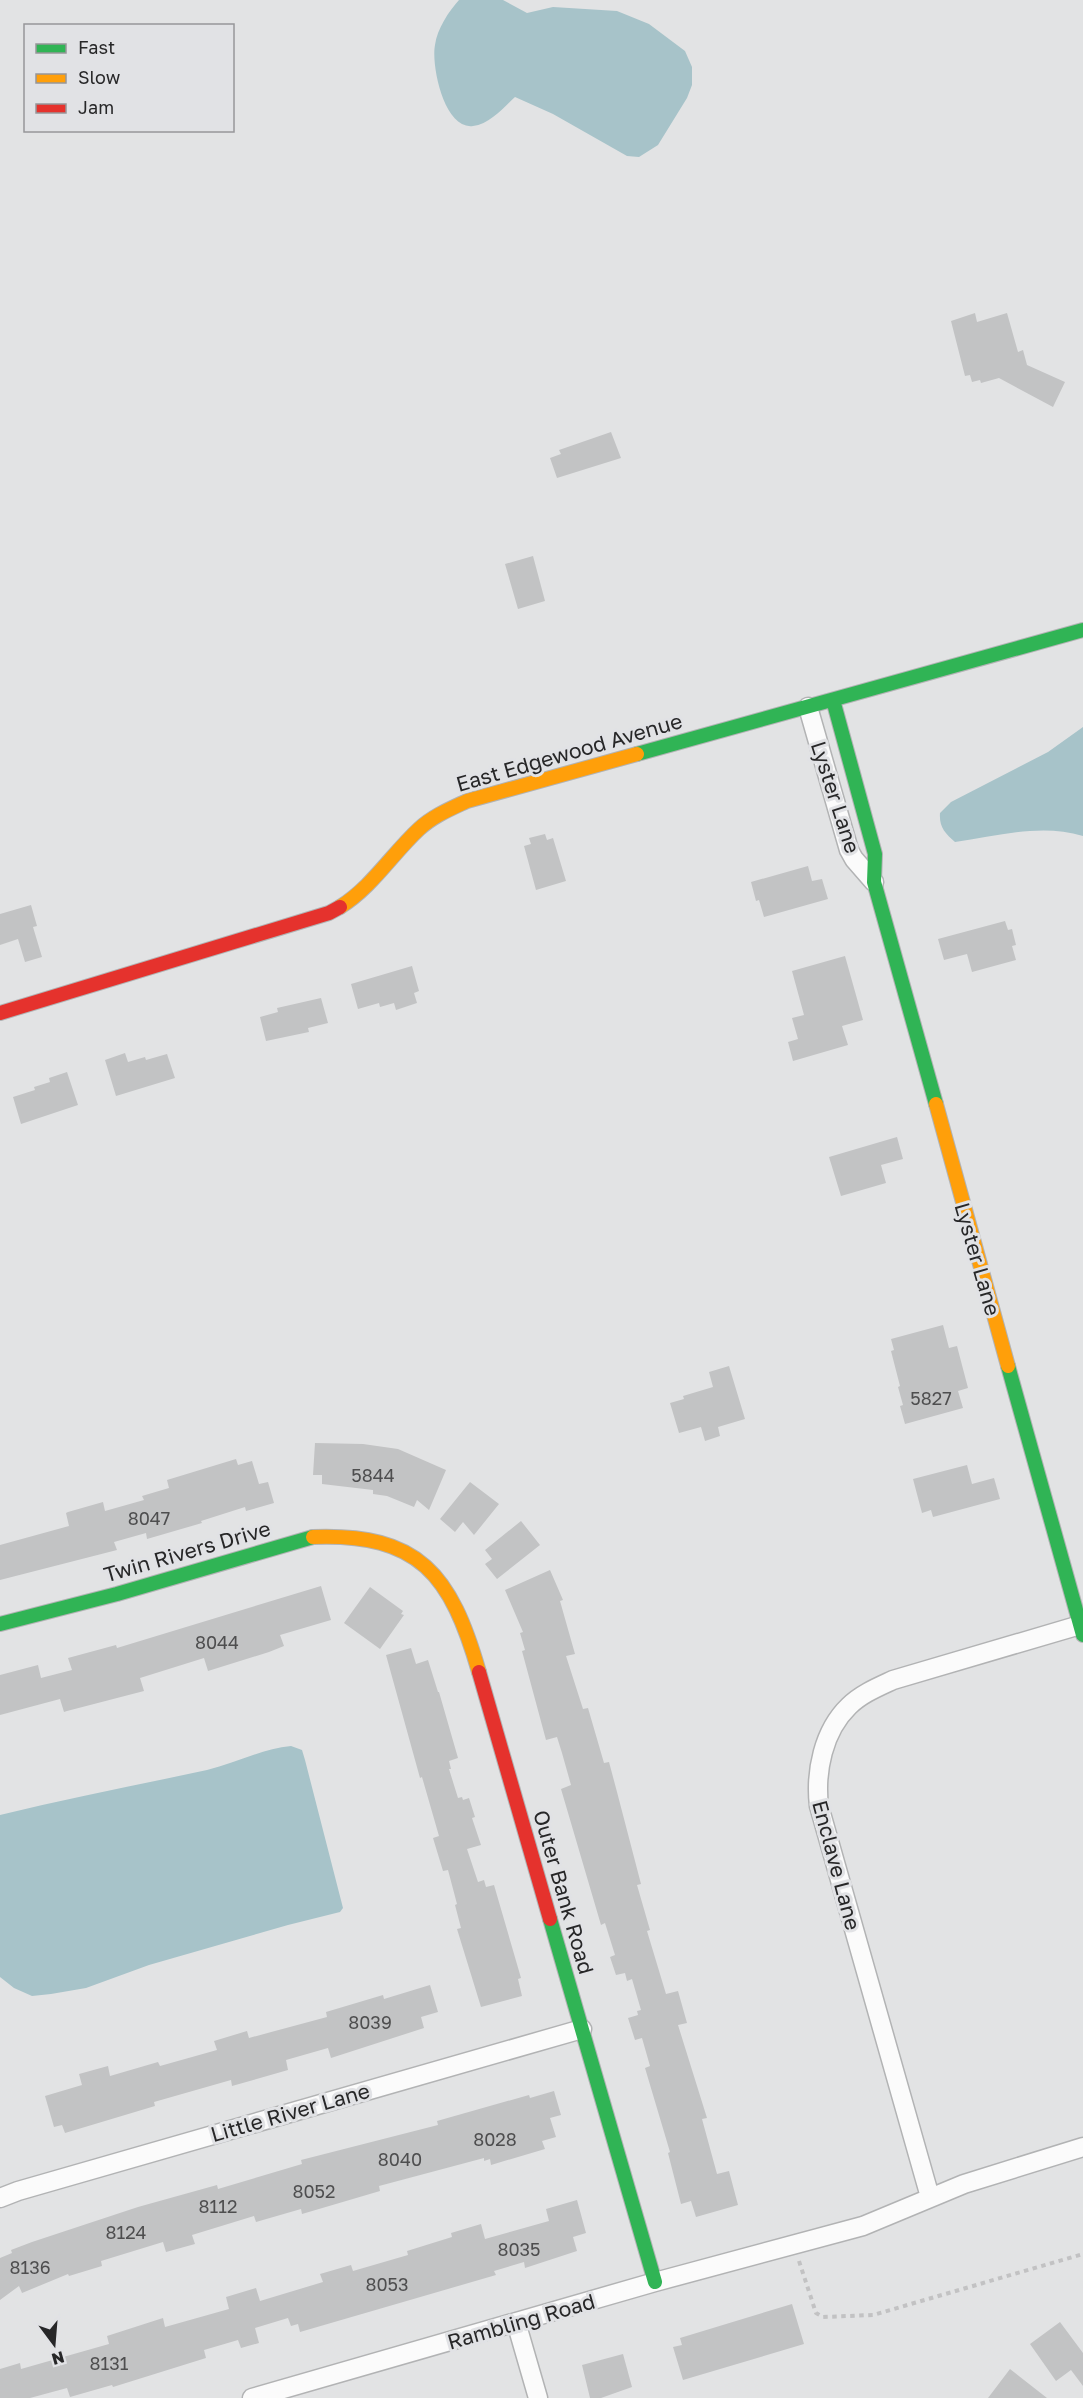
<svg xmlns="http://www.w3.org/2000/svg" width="1083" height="2398" viewBox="0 0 1083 2398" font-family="'Golos Text',sans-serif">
<rect width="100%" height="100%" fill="#e2e3e4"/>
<path fill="#a7c3c9" d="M459,0H503L527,13L553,7L617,11L649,24L685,51L692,67V85L687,98L658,145L639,157L627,156L553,114L515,97C503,108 490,124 473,126C444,130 431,65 435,45C437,29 449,11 459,0Z
M1083,727V836C1041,823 998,836 955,842C945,833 939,827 940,813L951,802L1048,752Z
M291,1746L302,1750L305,1760L343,1908L340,1912L288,1925L149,1965L86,1988L51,1994L32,1996L14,1988L0,1977V1815C69,1798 138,1785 207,1770C235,1763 262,1749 291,1746Z"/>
<path fill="#c2c3c4" d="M975,313L977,322L1007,313L1018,352L1023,350L1027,365L1065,382L1053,407L999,378L981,383L980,380L972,382L970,375L965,376L951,321Z
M611,432L621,458L557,478L550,458L561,454L559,450Z
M533,556L545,601L518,609L505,564Z
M545,834L547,840L553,838L566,881L536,890L524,846L531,844L529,838Z
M808,866L812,881L822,879L828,899L764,917L759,900L756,901L751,882Z
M31,905L37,926L33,927L42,957L25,962L18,939L0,945V914Z
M1005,921L1008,930L1012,929L1016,945L1012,946L1016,960L972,972L967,954L944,960L938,939Z
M845,956L863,1020L842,1026L848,1045L793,1061L788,1042L798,1039L792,1018L804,1015L792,971Z
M412,966L419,991L414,993L417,1003L396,1010L394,1003L380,1007L379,1003L358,1009L351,984Z
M321,998L328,1023L308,1028L309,1032L266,1041L260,1017L278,1012L277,1008Z
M125,1053L128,1062L145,1057L146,1060L167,1054L175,1078L116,1096L105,1060Z
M67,1072L78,1105L21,1124L13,1097L35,1090L34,1087L50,1082L49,1078Z
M897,1137L903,1159L881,1165L886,1183L841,1196L829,1157Z
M943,1325L949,1348L957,1346L968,1388L958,1391L963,1408L905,1424L900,1406L903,1405L898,1387L900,1386L891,1351L894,1350L891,1339Z
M729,1366L745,1419L718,1427L720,1436L705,1441L701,1427L679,1433L670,1403L684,1399L683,1396L713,1387L709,1372Z
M315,1443L363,1444L398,1449L446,1470L429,1510L417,1500L414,1507L387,1496L373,1494V1490L322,1484V1475H313Z
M236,1459L238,1465L252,1461L259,1484L268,1482L274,1503L246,1511L245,1507L201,1521L202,1523L147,1539L146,1533L114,1542L117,1550L0,1580V1545L69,1526L66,1513L68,1512L103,1502L105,1511L144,1500L142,1496L169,1488L167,1480Z
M967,1465L972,1484L994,1478L1000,1499L933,1517L931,1510L922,1513L913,1479Z
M470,1482L499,1504L474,1535L463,1522L455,1532L440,1519Z
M521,1521L540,1545L497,1579L485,1564L492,1559L485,1550Z
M550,1570L563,1600L560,1601L575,1654L566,1656L583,1709L588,1708L604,1763L609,1762L617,1792L641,1884L637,1885L650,1930L647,1931L666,1994L678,1991L687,2023L678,2025L707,2118L702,2119L717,2174L729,2171L738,2205L696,2217L691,2201L681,2204L668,2153L670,2152L645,2068L650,2066L642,2038L635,2040L628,2018L638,2015L637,2011L641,2010L632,1979L627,1981L625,1973L616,1975L610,1957L615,1955L605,1923L601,1925L561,1789L571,1785L562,1753L557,1737L546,1740L522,1651L525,1650L520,1633L523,1632L505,1590Z
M321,1586L331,1620L280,1635L284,1646L269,1652L208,1671L204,1658L140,1678L144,1691L67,1711L64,1712L60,1699L0,1715V1675L38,1665L41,1678L72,1670L68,1658L116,1645L117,1648Z
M370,1587L403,1611L401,1614L404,1615L380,1649L344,1623Z
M411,1648L416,1664L428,1660L438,1692H439L458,1758L449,1761L451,1769H449L458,1798L462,1797L463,1800L469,1798L475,1817L472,1818L481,1845L467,1849L478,1882L484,1880L486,1887L494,1885L521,1978L518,1979L522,1996L481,2007L457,1929L461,1928L455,1905L457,1904L448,1870L443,1871L433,1838L439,1836L422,1777L420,1778L386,1655Z
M430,1985L438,2012L421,2017L424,2028L331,2058L328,2048L286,2060L288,2070L232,2086L231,2080L154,2102L155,2106L65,2133L62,2125L54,2127L45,2096L82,2085L79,2074L108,2066L110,2076L158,2062L160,2066L217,2050L214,2041L247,2031L249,2038L327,2017L326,2012L383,1995L384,1999Z
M554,2091L561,2115L550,2118L556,2137L542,2141L545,2149L491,2165L490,2159L484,2161V2158L379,2186L380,2191L302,2214L301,2209L256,2222L254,2216L192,2235L195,2244L166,2252L163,2242L101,2261L102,2266L69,2276L68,2274L22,2293L19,2286L0,2300V2258L12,2253L11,2250L32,2242L138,2207L217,2185L218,2189L302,2164L301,2160L438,2125L437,2121L529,2095L530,2098Z
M577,2200L586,2233L573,2237L577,2251L525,2268L524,2262L494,2271L496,2275L300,2332L298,2324L291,2326L288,2318L255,2328L259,2343L241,2348L238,2340L204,2350L206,2358L113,2387L112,2385L70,2397L67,2388L30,2398H0V2369L20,2363L21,2369L109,2344L107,2336L163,2318L165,2327L229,2309L226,2297L256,2288L260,2301L323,2282L320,2274L351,2265L353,2271L408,2255L407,2251L452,2237L451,2233L481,2224L485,2239L549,2221L546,2209Z
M792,2304L804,2344L683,2380L673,2347L682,2345L680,2338Z
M1060,2322L1083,2353V2386L1071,2370L1056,2381L1030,2344Z
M623,2354L632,2387L601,2398H590L582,2365Z
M1010,2369L1047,2398H988Z"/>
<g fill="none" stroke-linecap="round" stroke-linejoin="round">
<g stroke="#b2b3b4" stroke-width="21">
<path id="street" d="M808,707L849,850L854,859L874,882
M930,2197L819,1806C815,1772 823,1731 849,1706C861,1694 878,1687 893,1680L1080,1625
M0,2198L18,2191L582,2029
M516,2322L538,2398
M252,2398L655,2282L863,2226L964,2184L1083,2147"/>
</g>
<g stroke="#b2b3b4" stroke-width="16">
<path id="fast" d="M833,700L875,854L874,882L936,1104
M637,754L1083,630
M1008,1366L1083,1635
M0,1624L117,1594L313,1537
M550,1919L655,2282"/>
</g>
<g stroke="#b2b3b4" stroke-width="16">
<path id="slow" d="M340,907C372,887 392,854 419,829C433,816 450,809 467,801L637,754
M936,1104L1008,1366
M313,1537C420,1533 451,1575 479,1672"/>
</g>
<g stroke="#b2b3b4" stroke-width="16">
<path id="jam" d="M0,1013L329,913L340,907
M479,1672L550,1919"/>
</g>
<path stroke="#c2c2c3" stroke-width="4" stroke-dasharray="4.5 4.5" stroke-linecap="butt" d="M799,2261L816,2313L823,2317L873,2315L1083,2254"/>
<use href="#street" stroke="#fbfbfb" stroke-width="18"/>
<use href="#fast" stroke="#30b455" stroke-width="14"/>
<use href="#slow" stroke="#ff9f0a" stroke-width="14"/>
<use href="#jam" stroke="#e5322d" stroke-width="14"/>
</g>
<g text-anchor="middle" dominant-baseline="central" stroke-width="6" stroke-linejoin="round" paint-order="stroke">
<g font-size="18" fill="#4e4e4f">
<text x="931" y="1398">5827</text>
<text x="373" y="1475">5844</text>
<text x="149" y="1518">8047</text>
<text x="217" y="1642">8044</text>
<text x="370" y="2022">8039</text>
<text x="495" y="2139">8028</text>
<text x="400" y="2159">8040</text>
<text x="314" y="2191">8052</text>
<text x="218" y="2206">8112</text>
<text x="126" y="2232">8124</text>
<text x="519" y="2249">8035</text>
<text x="30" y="2267">8136</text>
<text x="387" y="2284">8053</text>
<text x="109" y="2363">8131</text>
</g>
<g font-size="21" fill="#272728" stroke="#e1e2e5">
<text transform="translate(569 752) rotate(-16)">East Edgewood Avenue</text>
<text transform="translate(836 797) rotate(72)">Lyster Lane</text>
<text transform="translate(978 1259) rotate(74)">Lyster Lane</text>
<text transform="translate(187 1551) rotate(-16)">Twin Rivers Drive</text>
<text transform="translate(837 1865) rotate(75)">Enclave Lane</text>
<text transform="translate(564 1892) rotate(74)">Outer Bank Road</text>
<text transform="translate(290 2112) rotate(-16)">Little River Lane</text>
<text transform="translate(521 2321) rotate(-16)">Rambling Road</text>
</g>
</g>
<rect x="24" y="24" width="210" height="108" fill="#e1e2e5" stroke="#979799" stroke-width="1.5"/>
<rect x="36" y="44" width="30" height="9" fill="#30b455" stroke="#979799" stroke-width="1.5"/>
<text x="78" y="54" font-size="18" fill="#272728">Fast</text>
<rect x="36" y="74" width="30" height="9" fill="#ff9f0a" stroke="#979799" stroke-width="1.5"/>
<text x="78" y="84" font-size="18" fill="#272728">Slow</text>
<rect x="36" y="104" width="30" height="9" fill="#e5322d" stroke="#979799" stroke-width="1.5"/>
<text x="78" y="114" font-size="18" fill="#272728">Jam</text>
<g transform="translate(54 2344) rotate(164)" stroke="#e1e2e5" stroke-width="4.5" paint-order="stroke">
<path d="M0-4.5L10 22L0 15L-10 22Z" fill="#272728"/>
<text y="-9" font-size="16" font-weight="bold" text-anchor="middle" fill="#272728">N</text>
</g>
</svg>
